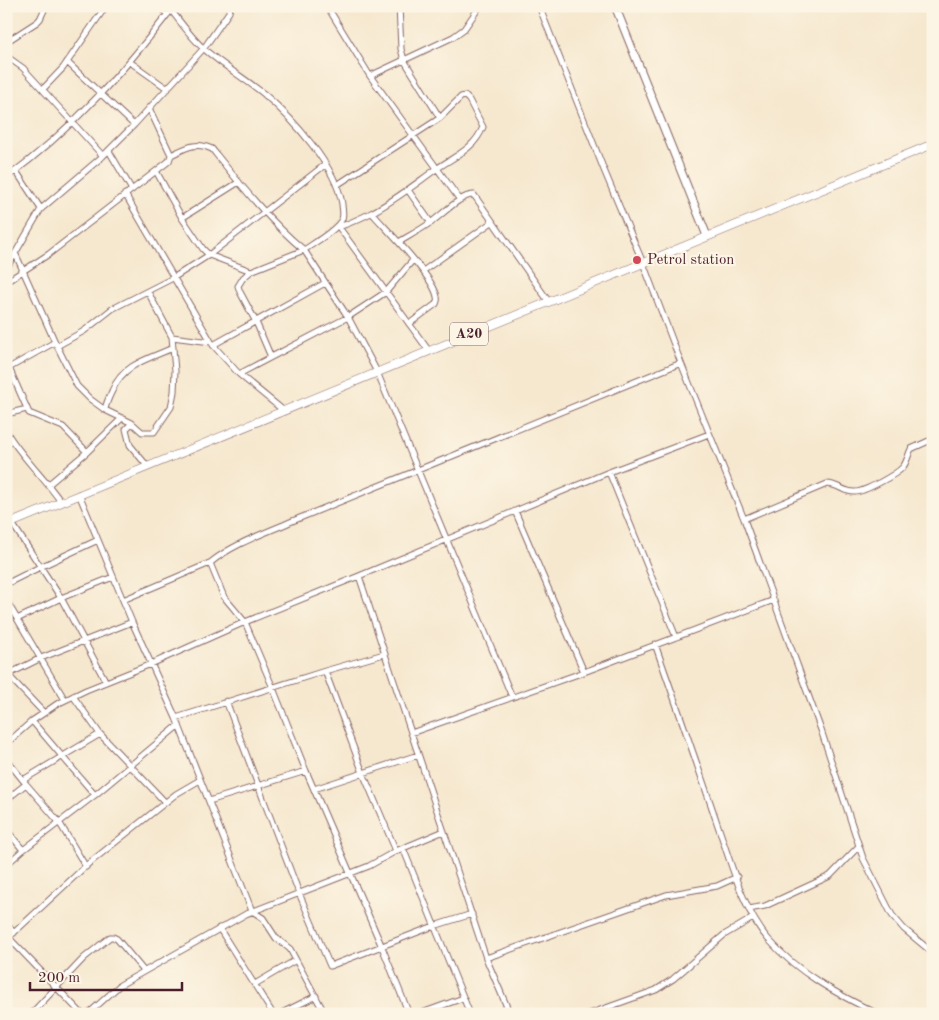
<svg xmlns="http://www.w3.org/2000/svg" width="939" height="1020" viewBox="0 0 939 1020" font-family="'Old Standard TT',serif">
<rect width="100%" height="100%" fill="#fcf5e5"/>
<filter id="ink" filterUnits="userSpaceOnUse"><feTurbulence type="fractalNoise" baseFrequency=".02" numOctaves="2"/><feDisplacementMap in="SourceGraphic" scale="10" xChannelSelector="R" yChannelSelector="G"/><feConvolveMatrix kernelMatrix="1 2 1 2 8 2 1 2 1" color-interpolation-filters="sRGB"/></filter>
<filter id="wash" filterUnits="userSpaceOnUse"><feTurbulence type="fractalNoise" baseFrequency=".0096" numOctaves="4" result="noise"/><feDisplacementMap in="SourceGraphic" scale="20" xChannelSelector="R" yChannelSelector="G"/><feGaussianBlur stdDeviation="1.12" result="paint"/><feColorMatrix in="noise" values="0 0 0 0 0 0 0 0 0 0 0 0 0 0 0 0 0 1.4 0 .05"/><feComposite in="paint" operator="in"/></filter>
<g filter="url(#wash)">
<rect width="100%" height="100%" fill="#f6e8cf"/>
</g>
<g filter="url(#ink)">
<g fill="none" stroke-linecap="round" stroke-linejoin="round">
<g stroke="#866564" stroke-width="7">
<path id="street" d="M157,6L168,14
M327,6L370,76L460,200
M399,6L401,49L404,60L440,118
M539,6L604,170L643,263L681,363L744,519L821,730L863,858L892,915L904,929L933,953
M171,10C181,23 191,37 203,48C222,65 244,78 264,94C293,119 336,166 342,204C342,209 344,214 342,219C337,230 314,243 304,250L348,317L377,372L512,697
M6,42L37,22L40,19L46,6
M6,56L23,68L103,156
M67,62L134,125
M130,62L168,89
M370,76L453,37L464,29L480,6
M43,89L63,68L106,6
M109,151L132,190
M16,171L41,209
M156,171L182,218L203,249L209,255L251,271L304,250C269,221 240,184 212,149C196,141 186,148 171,155
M6,178C72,130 125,70 174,6
M337,185L440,118L461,97L465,96L469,100L483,127C474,150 454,156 435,170C414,185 394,201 371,213C361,218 350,223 339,227
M408,190L431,223
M125,194L213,345L239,374L284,411
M372,213C386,229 434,277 437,297C438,300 437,301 436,304L409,324
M182,218L239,182
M338,226L429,351
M399,242C409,236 420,230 430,223C441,216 461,194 474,195L549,302
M16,255L55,342L77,386L90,399L105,410L132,423L126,429L130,445L148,467
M6,269L41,209L103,156L134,125L204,48L229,12L230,6
M251,271L243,278L238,286L240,292L256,322L271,357
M423,271L492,222
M6,282L49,254L169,161L171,155L149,108
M172,337L211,342
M213,345L325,283
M57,346L84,331L112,309L173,278L209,255L326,164
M9,368L29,413L63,427L87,452
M7,369L55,342
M239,374L348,317L386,292L413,260
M105,410C106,403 109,397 112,391C123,364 148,359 173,348
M6,414L27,409
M132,423L142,432H154L171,407L174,392L175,371L172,337L148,292
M6,431C21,457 44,477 61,502
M609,472L676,637
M49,484L87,452L122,418
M79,494L132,622L176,718L252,911L263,918L276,938L290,949L325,1014
M515,511L584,672
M6,514L61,598L106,682
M744,519L827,484C837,484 844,492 854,492C863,493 897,474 903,467C907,462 908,455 911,449L933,439
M210,563L224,597L245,622L273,688L306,771L382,947L409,1014
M6,584L40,567L98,540
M6,600L65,700
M123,600L210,563C233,544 263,534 290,522L681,363
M17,619L61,598L113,577
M655,644C676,704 697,763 717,823C730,860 743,911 769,940C799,974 837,994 878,1014
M384,654L325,671L363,773L396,851
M7,674L44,713
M7,675L41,658L132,622
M73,696L100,734L165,802
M226,701L299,893L330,966L434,926L472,914
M176,718L325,671
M32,721L95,795
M411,733L584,672L774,600
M6,744L32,721L44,713L57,704L86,690L151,664L245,622L359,576
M6,759L26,784L59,822L86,867
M23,780L100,734
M314,789L418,755
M6,800L26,784
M209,801L306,771
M6,829L23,850
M403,848L470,1014
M6,865L23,850L95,795L179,725
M749,909L765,906L830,876L859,846
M6,923L14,933
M219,928L273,1014
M9,938L82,1014
M6,940L88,864L176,794L200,780
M486,958L666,895L717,886L737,877
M255,984L296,960
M31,1014L84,958L110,937H113L117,939L143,970
M88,1014L120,985L246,914L369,866L396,851L444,831
M280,1014L316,996
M419,1014L463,998
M510,1014L486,958L359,576L609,472L709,434
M589,1014L656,990L673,979L724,935L753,918"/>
</g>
<g stroke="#866564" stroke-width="9">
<path id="secondary" d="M615,6L707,236"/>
</g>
<g stroke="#866564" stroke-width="9">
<path id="primary" d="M6,525L933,144"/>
</g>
<use href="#street" stroke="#fff" stroke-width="5"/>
<use href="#secondary" stroke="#fff" stroke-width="7"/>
<use href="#primary" stroke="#fff" stroke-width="8"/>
</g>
</g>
<circle fill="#d1495b" stroke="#fcf5e5" stroke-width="2" cx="637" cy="260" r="5"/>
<g text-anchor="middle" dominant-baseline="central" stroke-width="4.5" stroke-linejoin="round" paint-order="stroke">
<rect fill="#fcf5e5" stroke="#7f5f63" stroke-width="1" x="450" y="322.5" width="38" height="23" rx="4"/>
<g font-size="14" font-weight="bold" fill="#4a1f2b">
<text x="469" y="334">A20</text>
</g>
<g font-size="15" fill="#4a1f2b" stroke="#fcf5e5" text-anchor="start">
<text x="647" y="260">Petrol station</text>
</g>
</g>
<rect width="939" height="1020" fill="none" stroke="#fcf5e5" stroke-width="25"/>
<path d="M30 982v8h152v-8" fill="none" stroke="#4a1f2b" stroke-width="2.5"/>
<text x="38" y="982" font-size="15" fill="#4a1f2b" stroke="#fcf5e5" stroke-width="4" paint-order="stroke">200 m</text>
</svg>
